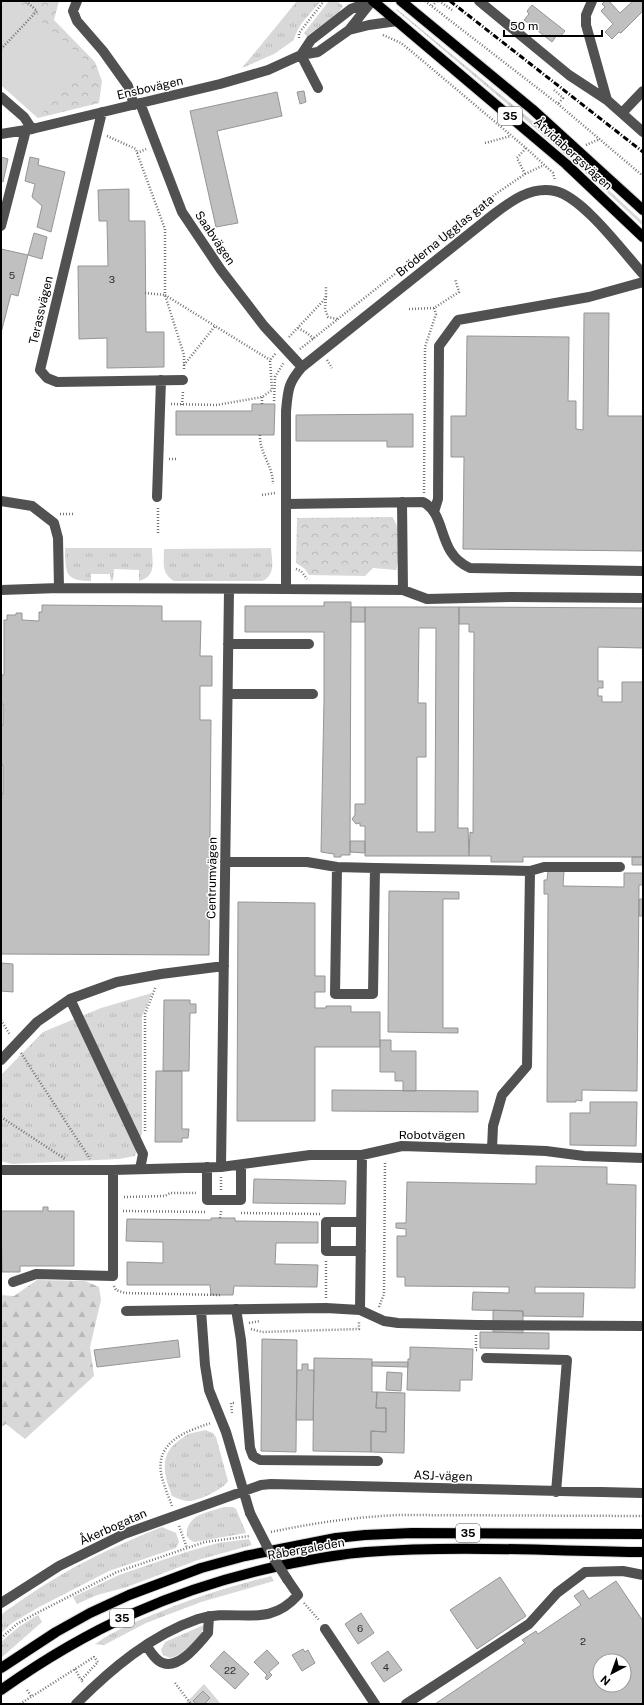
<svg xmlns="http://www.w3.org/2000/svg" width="644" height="1705" viewBox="0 0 644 1705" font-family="'Public Sans',sans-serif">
<defs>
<pattern id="grass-tufts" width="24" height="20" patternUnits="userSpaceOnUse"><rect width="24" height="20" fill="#d8d8d8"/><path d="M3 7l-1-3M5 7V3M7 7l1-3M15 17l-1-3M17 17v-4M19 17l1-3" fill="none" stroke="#b8b8b8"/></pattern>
<pattern id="forest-firs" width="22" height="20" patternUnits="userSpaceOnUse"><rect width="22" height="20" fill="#d8d8d8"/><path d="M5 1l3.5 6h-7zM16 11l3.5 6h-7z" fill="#b8b8b8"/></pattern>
<pattern id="park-crowns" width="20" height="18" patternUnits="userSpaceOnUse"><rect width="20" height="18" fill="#d8d8d8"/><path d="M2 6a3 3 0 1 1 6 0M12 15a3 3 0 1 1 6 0" fill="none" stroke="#b8b8b8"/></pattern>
</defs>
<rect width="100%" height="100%" fill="#fff"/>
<path fill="url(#grass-tufts)" d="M297,1H321C311,13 297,25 294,40L274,54L242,68Z
M329,1H337L343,6L339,12L307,36L304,33Z
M397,9L547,133L643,222V226C564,150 480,81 396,10Z
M65,548H152C152,563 157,576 139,581V570L114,569L113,580L111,581L110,574H91V581C63,581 66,571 65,548Z
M271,548C272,561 276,575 262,581H174C161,573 164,563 164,549Z
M152,993L142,1017V1133L135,1156L119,1159L12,1164L1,1161V1075L43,1032L101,1008Z
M205,1430L213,1433L216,1437L228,1481C224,1489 196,1502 188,1501C183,1501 177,1498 172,1496C165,1477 158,1457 177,1442C180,1440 183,1437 187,1435C192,1432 199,1432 205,1430Z
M224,1507H233L236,1509L246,1533L195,1542C181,1538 187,1523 196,1517C204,1512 215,1510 224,1507Z
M162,1527L176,1533L179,1542L176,1548L109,1571L39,1607L12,1623L1,1633V1615C9,1608 18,1603 26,1597C68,1568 114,1546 162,1527Z
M249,1539L252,1545L198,1560L127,1587L97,1595L77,1604L73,1597L119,1575L186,1552L218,1543Z
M271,1576L274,1581L201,1602L146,1623L104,1645L95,1644C112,1632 132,1623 152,1615C191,1599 230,1586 271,1576Z
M38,1615L42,1622L1,1658L2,1641L20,1626Z
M206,1624C201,1637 185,1655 170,1658L163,1655L161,1650L165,1642Z"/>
<path fill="url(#forest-firs)" d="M37,1280L85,1281L99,1287L101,1300L90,1347L94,1376L25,1439L6,1424L1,1427V1295L14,1296Z"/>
<path fill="url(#park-crowns)" d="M1,1H59L54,20L95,62L102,81L99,103L38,118L1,85Z
M392,517C403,531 401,554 396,570L373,568L365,576L309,575L305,569L296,563L297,518Z"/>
<path fill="#d8d8d8" d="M1,1H18L88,63L38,118L1,85Z
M204,1684L221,1704H185Z"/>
<path fill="#c0c0c0" stroke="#959595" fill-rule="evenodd" d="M605,1H609L620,13L633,1H643V11L621,33L619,32L612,39L605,32L613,24L601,11L605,7L602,4Z
M532,5L565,31L560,37L557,35L552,42L524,20L529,14L527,11Z
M304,91L306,102L300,104L297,92Z
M277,92L282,116L217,131L238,223L216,227L190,111Z
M1,157L8,159L3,182L1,181Z
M30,157L39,159L38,165L65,172L51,232L37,227L42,206L32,197L35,184L25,181Z
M129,189V221H145L146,332H164V367L107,368V338L79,339L78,266H108L107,221H99L98,190Z
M34,233L47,237L42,259L28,255Z
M1,249L28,255L18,296L11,294L1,333Z
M584,313H609L608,416H643V551L463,549L464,457H451V416H466L467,336L569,337L568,401H576V429L583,430Z
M252,404H275L274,435H176V411H252Z
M413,414V447H387V441H296V415Z
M324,602H351L350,855H341V857H334V854L321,852L324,700V632H245V606H324Z
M42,605L162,606V621H201L200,656H212V686H200V720H211L209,955L1,954V794H3V765H1V725H3V704H1V675H4V620H7V615H16V613H22V620L39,621V612H42Z
M351,607H365V622H351Z
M365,607H459L458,828H468L469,856H365V826H360V823L356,824L352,819L355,815V804H365ZM419,628H436L435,832H417V757H426V703H418Z
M459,607L643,608V648L598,647V681H603V688H598V696H602V702H622V682H643V857H523V862H491V856H469L470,832L473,833L474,632H469V624H459Z
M350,841H365V853L350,852Z
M632,857H643V865H632Z
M548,871H564L563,886L624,887V873H643V885H639L637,1091L582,1090V1101L576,1100V1102H547L548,894H544V880H547Z
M389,891L459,892V899H443V1028H458V1033L388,1032Z
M639,899H643V916H639Z
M238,902L315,903V976H325V992H315V1008H326V1006H351V1012H380V1047H315V1121H237Z
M1,963L13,964V992L1,991Z
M164,1000H190V1004H196V1013H190L189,1071H163Z
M380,1040H391V1051H416V1091H403V1081H395V1072H380Z
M156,1071H182V1129H189L188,1138H182V1142H155Z
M332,1090L478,1091V1112L332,1111Z
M590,1102H637L636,1146L570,1145V1113H590Z
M536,1166L607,1167V1184L636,1185L635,1288L535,1287V1293H584L583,1317L523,1316V1311L472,1310L473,1292L509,1293V1287L405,1286V1277H397V1236H406V1229L396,1228V1223H406L407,1182L536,1184Z
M254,1179L346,1181L345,1204L253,1203Z
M43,1207H48V1211H74V1266H20V1272H2L1,1211H43Z
M211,1218H235V1221L318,1222V1243H276L275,1264L318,1265L317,1287L234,1286L233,1295H211L210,1285H127V1262L163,1263V1242L126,1241L127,1219L211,1220Z
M493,1310L523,1311V1333L493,1332Z
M480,1332L549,1333V1349L480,1348Z
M262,1339L297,1340L296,1452L261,1451Z
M178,1340L180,1357L97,1367L94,1350Z
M410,1347L473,1349L472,1380H460V1391L407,1390L408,1359H410Z
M314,1358L372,1359V1392H377L376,1408H386V1432L371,1431V1452L313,1451Z
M372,1362H408V1367L372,1366Z
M302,1364H308V1370H314L313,1420H296L297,1370H302Z
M387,1372L402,1373L401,1391L386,1390Z
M377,1392L405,1393L404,1453L371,1452V1431L386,1432V1408H376Z
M500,1577L526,1616L477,1649L450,1610Z
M616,1581L643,1621V1704H435L525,1643L522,1640L536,1631L538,1634L581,1605L574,1596L583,1590L589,1599ZM600,1661H624V1685H600Z
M361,1613L374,1633L358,1644L345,1624Z
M303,1649L305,1652L308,1650L315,1663L302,1671L292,1655Z
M267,1650L279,1663L269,1672L272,1675L267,1680L265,1678L267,1675L254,1662Z
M224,1651L249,1674L235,1689L210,1666Z
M388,1651L402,1670L384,1682L371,1663Z
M203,1691L210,1698L204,1704H197L193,1701Z"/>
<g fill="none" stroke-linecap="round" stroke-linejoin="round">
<g stroke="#dbdbdb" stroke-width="12">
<path id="major" d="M373,1L566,164L643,237
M401,1L532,109L643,210
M1,1668L56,1632L90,1613L129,1595L201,1568L245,1556L336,1538L365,1535L412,1533L643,1534
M1,1690C88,1628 174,1589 279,1566C308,1560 337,1554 366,1552C458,1545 551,1551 643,1552"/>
</g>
<path stroke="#737373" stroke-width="2.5" stroke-dasharray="1 2" stroke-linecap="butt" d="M425,1L558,104L643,176
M439,1L452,10
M432,6L437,1
M383,35L401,43L411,51L526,148L553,173L555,180
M299,38V33L324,1
M1,49L37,11L26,1
M554,90L563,98L558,104
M107,136L136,149L137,153L146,149
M485,143L511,136
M586,145L600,139
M137,153L165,229V295L270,360
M525,174L517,158L526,148
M145,293L165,295L184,355V370
M326,296L325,309L328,317L337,319
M409,309L434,308
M298,328L307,333L314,339
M289,337L323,301L326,296V286
M300,349L497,193L525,174L542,166
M327,360L332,368
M184,365L215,326
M274,401L275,377L284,362
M171,404L217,405L262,397L272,390L270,360L276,353
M262,404V397
M182,405L183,391
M260,435C259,453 273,465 273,484
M169,459H178
M424,493L425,347L436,314L434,308L459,292L455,279
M262,495L275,493
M158,508V535
M60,514H73
M296,569L301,571L307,579
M1,1020L10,1035
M21,1053L90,1159
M1,1117L65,1159
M145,1131V1014L156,986
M221,1190V1177
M124,1197L165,1196L170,1193H196
M123,1211L206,1212
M241,1213L320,1214
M220,1218L221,1211
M326,1261V1298
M114,1286L116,1290L125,1293L221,1295
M379,1307L384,1294L385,1161
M249,1323L260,1321
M251,1329L262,1332L359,1329V1321
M476,1335V1350H479
M232,1413L231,1403H236
M172,1506C168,1495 163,1484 161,1473C156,1441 187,1431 211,1423
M179,1526L187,1548
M271,1532C313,1523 355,1517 399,1515L643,1516
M304,1603L319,1620
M1,1638L17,1624L37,1613L117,1572L205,1542L250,1536
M75,1669L81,1680
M175,1683L191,1704
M27,1690L31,1696
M20,1704L94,1657L98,1662L81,1680L84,1683"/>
<path stroke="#515151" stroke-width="10" d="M77,1L73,11L77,21L103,51L128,86L134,105
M479,1L569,75L607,100L643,132
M592,1L586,15V25L607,100
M349,30L369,25L397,21
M301,55L311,40L351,9L372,1
M301,55L318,88
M1,97L24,117L32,129
M140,103L182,212L221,270L264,326L302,367
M102,112L40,370L47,378L57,382L183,380
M622,113L643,91
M1,134L32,129L220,84L268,70L301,55L318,52L349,30L372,1
M1,226L26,130
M157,497L161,380
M1,501L32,506L54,523L58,538L59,588
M402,502L403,590
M286,504L423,502C448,515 436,553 470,568L643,571
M434,512L438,499L439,346L458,320L589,297L643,282
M286,589L403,590L427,599L511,597L643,598
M1,590L59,588L286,589V411C288,390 288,383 302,367L494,214C511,201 531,186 555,191C583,197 624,253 643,274
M228,644H309
M228,694H313
M225,862H307L337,867L375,868L530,871L527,1066L502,1095L493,1126L492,1149
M337,867L335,994H373L375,868
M530,871L544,867H620
M70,999L143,1154L140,1169
M1,1060L37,1022L70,999L117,982L161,974L224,966
M207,1167V1200H241V1165
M221,1167L229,590
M1,1170H113L221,1167L310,1155H362L402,1146L492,1149L546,1151L584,1156L643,1158
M361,1251H326V1222H361
M13,1282L36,1274L113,1276V1170
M236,1309L241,1340L250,1448L253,1456L260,1460L378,1461
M201,1310L205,1365L209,1390L226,1432L250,1513
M360,1310L362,1155
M126,1311L326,1308L360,1310L384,1321L398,1323L477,1325L643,1326
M486,1358L567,1360L556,1492
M1,1603L59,1566L124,1534L261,1485L271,1484L643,1493
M325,1629L375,1704
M146,1645C150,1651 156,1661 163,1663C180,1669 198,1644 208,1633L209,1616
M76,1704C111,1669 151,1635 198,1619C237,1607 267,1630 298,1595L287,1579
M406,1704L529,1624L557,1593L585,1572L623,1571L643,1575"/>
<use href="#major" stroke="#000" stroke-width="10"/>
<path stroke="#000" stroke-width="3" stroke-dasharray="6 2 1 2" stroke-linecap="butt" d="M450,1L643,152"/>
<path stroke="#515151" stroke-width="10" d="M250,1513L271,1554L287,1579"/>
</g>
<g text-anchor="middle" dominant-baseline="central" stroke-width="3" stroke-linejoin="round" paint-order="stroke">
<g font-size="10" fill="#303030">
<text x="12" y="275">5</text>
<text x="112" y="279">3</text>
<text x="360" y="1628">6</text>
<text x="583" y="1641">2</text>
<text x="386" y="1667">4</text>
<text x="230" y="1670">22</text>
</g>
<g fill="#fff" stroke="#4c4c4c" stroke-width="1">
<rect x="498" y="107" width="24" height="18" rx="3"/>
<rect x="456" y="1524" width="24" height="18" rx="3"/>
<rect x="110" y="1609" width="24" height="18" rx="3"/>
</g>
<g font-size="11" font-weight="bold" fill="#000">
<text x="510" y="116">35</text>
<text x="468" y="1533">35</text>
<text x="122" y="1618">35</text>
</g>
<g font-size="12" fill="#000" stroke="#fff">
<text transform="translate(150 88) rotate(-13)">Ensbovägen</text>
<text transform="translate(573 154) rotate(42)">Åtvidabergsvägen</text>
<text transform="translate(445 236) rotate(-39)">Bröderna Ugglas gata</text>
<text transform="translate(215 238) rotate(56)">Saabvägen</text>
<text transform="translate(41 310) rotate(-77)">Terassvägen</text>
<text transform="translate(212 878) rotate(-89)">Centrumvägen</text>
<text x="432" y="1135">Robotvägen</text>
<text transform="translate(443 1476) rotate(2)">ASJ-vägen</text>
<text transform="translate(113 1527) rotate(-24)">Åkerbogatan</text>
<text transform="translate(306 1549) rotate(-10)">Råbergaleden</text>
</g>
</g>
<rect width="644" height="1705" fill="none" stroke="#000000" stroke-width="4"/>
<g transform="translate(612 1673) rotate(221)"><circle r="19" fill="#ffffff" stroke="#999999"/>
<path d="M0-3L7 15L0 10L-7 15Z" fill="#000000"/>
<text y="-6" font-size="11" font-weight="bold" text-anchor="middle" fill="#000000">N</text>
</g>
<path d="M504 30v6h98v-6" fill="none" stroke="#000000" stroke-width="2"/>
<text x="510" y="30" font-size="12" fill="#000000" stroke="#ffffff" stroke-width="3" paint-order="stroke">50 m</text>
</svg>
